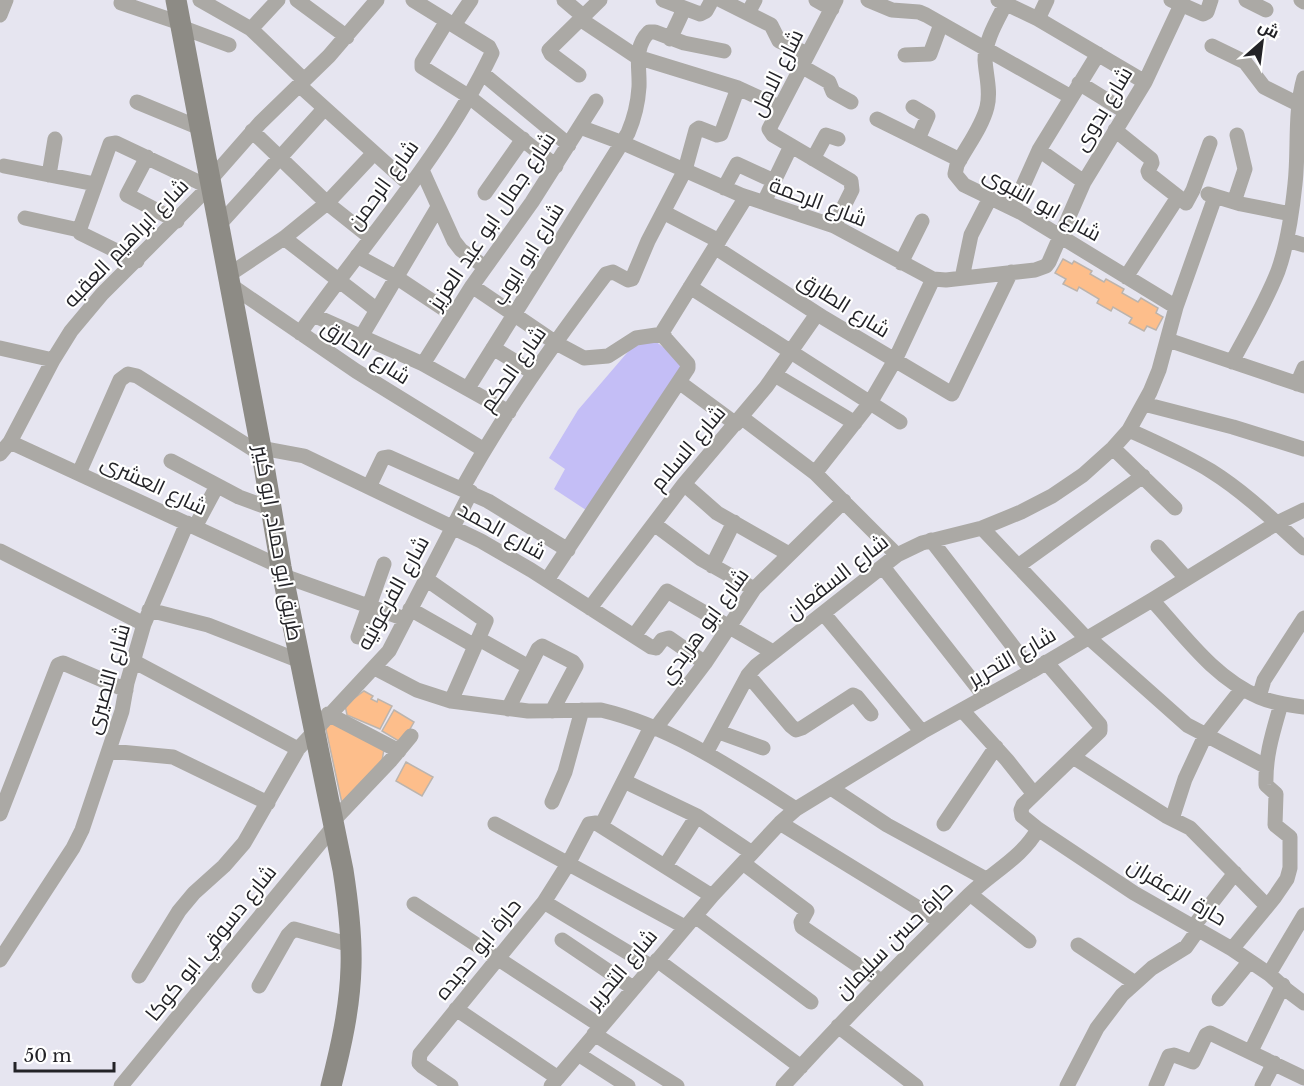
<svg xmlns="http://www.w3.org/2000/svg" width="1304" height="1086" viewBox="0 0 1304 1086" font-family="'Libre Baskerville',Cairo,serif">
<rect width="100%" height="100%" fill="#e6e5f0"/>
<path fill="#c4bef6" d="M644,333L685,363L586,510L554,489L565,469L549,458L578,410Z"/>
<path fill="#fdbe8b" stroke="#bcb4ad" stroke-width="1.5" d="M1063,259L1072,264L1074,261L1092,271L1090,274L1104,282L1106,279L1124,289L1122,293L1138,302L1141,298L1158,308L1156,313L1163,317L1156,330L1147,326L1144,331L1129,323L1132,318L1113,307L1111,311L1097,303L1099,299L1079,287L1077,291L1063,284L1066,279L1055,273Z
M364,691L373,696L371,699L377,702L378,699L392,706L380,729L347,715L345,705Z
M394,710L414,722L402,743L382,731Z
M332,721L384,749L381,767L343,808L325,725Z
M406,762L433,777L422,796L396,781Z"/>
<g fill="none" stroke-linecap="round" stroke-linejoin="round">
<path stroke="#aba9a5" stroke-width="15" d="M200,0L251,29L304,80
M297,0L347,37
M564,0L583,16
M663,0L700,14L706,11L712,0
M721,0L771,25L779,41L808,54
M816,0L832,9
M868,0L892,10L919,12L926,15L1071,97
M998,0L1038,19L1145,82
M1171,0L1203,14L1207,12L1211,0
M1246,0L1266,10
M1301,0L1304,2
M121,3L180,23
M1006,3C997,21 985,40 985,60C986,76 991,91 987,107C982,127 967,146 957,165L955,174L964,185L1022,213L1176,307
M748,13L755,0
M0,15L6,0
M580,19L637,57L738,88L779,107
M1038,19L1047,0
M447,21L422,62V67L468,96L556,166
M454,25L471,0
M181,27L229,45
M251,29L278,0
M670,39L684,9
M1212,46L1245,62L1264,87L1298,104
M905,55L930,54L941,24
M801,66L829,82L833,92L851,102
M482,73L569,145
M579,75L551,54L549,50L600,0
M1079,83L1126,112
M299,85L410,185
M137,102L200,128
M913,107L928,116L918,139
M877,119L960,160
M580,127L623,143L741,195L834,226L933,279L946,280L1035,270L1046,266L1049,262L1084,182L1145,82L1181,5
M1115,130L1151,159L1152,163L1148,171L1149,174L1186,203L1193,190L1210,143
M252,131L327,203L371,238
M1039,150L1084,182
M147,157L127,195L177,221
M813,159L826,135L838,139
M4,166L95,184
M422,170L454,241L461,250L485,267
M49,175L55,139
M210,180L260,123L329,56L377,0
M724,188L737,164L774,181
M485,193L523,139
M1208,194L1241,204L1291,214
M764,202L791,146
M1234,202L1245,169L1237,135
M1013,208L1039,150L1098,54
M663,212L719,241
M25,218L79,230
M218,226L324,109
M834,226L852,190L851,181L773,135L769,129L836,0
M284,238L377,310
M1287,240L1304,245
M716,248L824,318L952,394L1011,272
M357,256L396,277L453,315
M137,261L80,233L79,231L110,144L116,143L209,187
M901,263L922,221
M227,276L284,238L327,203L373,154
M1126,277L1178,197
M962,278L971,235L990,198
M229,284L356,371L484,450
M472,286L556,343L584,358L608,356L636,338L663,334
M690,287L900,422
M313,315L423,364L509,412
M300,333C365,241 443,156 492,53L489,47L413,0
M361,337L438,207
M1168,340L1304,386
M0,348L53,360
M493,348L534,373
M1232,362C1248,332 1266,302 1278,271C1288,243 1292,213 1295,184C1299,149 1294,113 1304,78
M423,364L472,286L532,202L596,101
M775,375L855,423
M679,382L736,424
M1297,384L1304,368
M468,388L628,133C634,119 638,103 639,87C640,67 633,48 649,32H655L684,43L724,51
M1144,404L1233,427L1304,449
M741,417L815,473L897,555
M1129,430C1157,443 1185,455 1211,471C1246,493 1274,521 1304,548
M10,442L281,567
M261,448L304,456L481,541L531,570L651,647L656,648L662,640L669,638L705,663
M1113,448L1175,508
M0,454L10,442L53,360L71,331L102,294L211,185
M171,461L239,497L272,509
M79,473L120,380L128,374L137,376L262,455
M815,473L870,403L895,360L933,279
M684,484L717,513L789,554
M369,487L383,458L389,457L488,501L568,550
M462,489C504,413 554,343 606,274L613,272L628,280L632,279L648,241L685,170L696,130L699,128L717,135L721,134L738,88
M654,524L701,559L754,589
M195,527L217,486
M982,528L1086,638
M931,540L1032,671
M1158,547L1186,578
M0,551L144,624
M712,566L734,522
M1018,566L1143,476
M883,567L985,697
M284,576L405,619
M426,579L486,621L451,701
M547,580L688,368V364L665,338L663,331L746,197
M1152,600C1184,635 1214,678 1259,697C1273,703 1288,705 1304,707
M590,608L684,484L766,387L817,314
M410,609L475,646
M149,610L208,625L300,661
M824,614L922,732
M634,636L667,591L773,652
M358,637L384,564
M1088,637L1187,725L1265,766
M479,639L529,667
M133,661L298,749
M1046,662L1100,725V731L1023,805L1021,810L1022,816L1038,829L1134,893L1232,949L1269,974L1288,991L1304,1003
M375,668L417,690L451,701L528,711L601,710C673,727 735,770 796,809
M748,675L791,726L796,730L802,728L853,695L857,697L871,714
M1259,697L1264,680L1304,618
M508,709L538,649L542,646L573,662L576,666L552,711
M962,710L1007,760L1034,794
M328,714L399,751
M655,729L705,663L754,589L844,501
M719,732L763,748
M109,751L173,757L268,803
M706,753L748,675L756,666L897,555L922,543L982,528L1021,512L1052,496L1083,475L1113,448L1129,430L1150,392L1159,370L1176,307L1215,197
M1073,757L1166,816L1190,828L1267,906
M624,781L697,816L752,853
M831,788L887,825L986,879
M552,802L565,772L582,710
M0,814L58,665L63,663L126,690
M1172,819L1185,779L1205,736L1242,689
M333,821L391,760L411,736
M780,823L941,922
M495,824L685,927
M944,824L996,747
M601,826L651,727
M743,863L807,911L801,922L802,927L881,981
M665,866L697,816
M970,894L1029,941
M544,902L652,967
M414,904L601,1026
M695,916L811,1002
M1193,927L1235,873
M562,940L633,988
M1078,945L1135,983
M1232,949L1274,898L1287,879L1290,868V837L1275,825L1276,794L1266,785C1265,756 1273,732 1281,704
M0,960L73,848L82,830L122,711L127,683L144,624L187,523
M657,960L801,1067
M1269,974L1304,915
M139,976L179,911L194,893L224,866L244,843L298,749L389,651L471,492
M259,986L288,935L294,929L351,945
M1219,999L1250,961
M456,1009L558,1078
M838,1026L916,1086
M594,1034L677,1086
M1251,1051L1283,985
M578,1054L628,1086
M121,1086L334,826
M451,1086L422,1066L419,1063L420,1054L544,902L568,864L589,824L596,823L712,896
M551,1086L712,896L780,823L796,809L922,732L1032,671L1152,600L1277,523L1304,510
M783,1086C843,1020 905,957 969,895C992,872 1022,858 1038,829
M1067,1086L1097,1028L1122,995L1152,968L1186,947L1198,930
M1156,1086L1169,1056L1174,1055L1193,1062L1206,1035L1210,1033L1304,1078
M1262,1086L1274,1063"/>
<path stroke="#8d8b85" stroke-width="21" d="M176,0L261,448L281,567L343,870C348,902 352,934 351,967C350,1007 341,1047 331,1086"/>
</g>
<g text-anchor="middle" dominant-baseline="central" stroke-width="4.5" stroke-linejoin="round" paint-order="stroke">
<g font-size="21" fill="#232327" stroke="#fff">
<text transform="translate(777 73) rotate(-64)">شارع الامل</text>
<text transform="translate(1103 109) rotate(-59)">شارع بدوى</text>
<text transform="translate(383 185) rotate(-54)">شارع الرحمن</text>
<text transform="translate(818 202) rotate(21)">شارع الرحمة</text>
<text transform="translate(1042 204) rotate(29)">شارع ابو النبوى</text>
<text transform="translate(492 221) rotate(-56)">شارع جمال ابو عبد العزيز</text>
<text transform="translate(126 243) rotate(-46)">شارع ابراهيم العقبه</text>
<text transform="translate(528 254) rotate(-58)">شارع ابو ايوب</text>
<text transform="translate(844 305) rotate(32)">شارع الطارق</text>
<text transform="translate(366 352) rotate(33)">شارع الحارق</text>
<text transform="translate(513 369) rotate(-55)">شارع الحكم</text>
<text transform="translate(688 448) rotate(-50)">شارع السلام</text>
<text transform="translate(154 485) rotate(25)">شارع العشرى</text>
<text transform="translate(502 531) rotate(29)">شارع الحمد</text>
<text transform="translate(278 543) rotate(80)">طريق ابو حماد, ابو كبير</text>
<text transform="translate(837 577) rotate(-38)">شارع السقعان</text>
<text transform="translate(393 593) rotate(-61)">شارع الفرعونيه</text>
<text transform="translate(704 626) rotate(-54)">شارع ابو هريدي</text>
<text transform="translate(1012 657) rotate(-30)">شارع التحرير</text>
<text transform="translate(108 679) rotate(-74)">شارع النصيرى</text>
<text transform="translate(1177 892) rotate(31)">حارة الزعفران</text>
<text transform="translate(894 940) rotate(-45)">حارة حسن سليمان</text>
<text transform="translate(211 943) rotate(-51)">شارع دسوقي ابو كوكا</text>
<text transform="translate(478 949) rotate(-51)">حارة ابو حديده</text>
<text transform="translate(622 969) rotate(-50)">شارع التحرير</text>
</g>
</g>
<g transform="translate(1262 42) rotate(28)" stroke="#ffffff" stroke-width="4.5" paint-order="stroke">
<path d="M0-4.5L10 22L0 15L-10 22Z" fill="#232327"/>
<text y="-9" font-size="16" font-weight="bold" text-anchor="middle" fill="#232327">ش</text>
</g>
<path d="M15 1062v9h99v-9" fill="none" stroke="#232327" stroke-width="3"/>
<text x="24" y="1062" font-size="18" fill="#232327" stroke="#ffffff" stroke-width="4.5" paint-order="stroke">50 m</text>
</svg>
